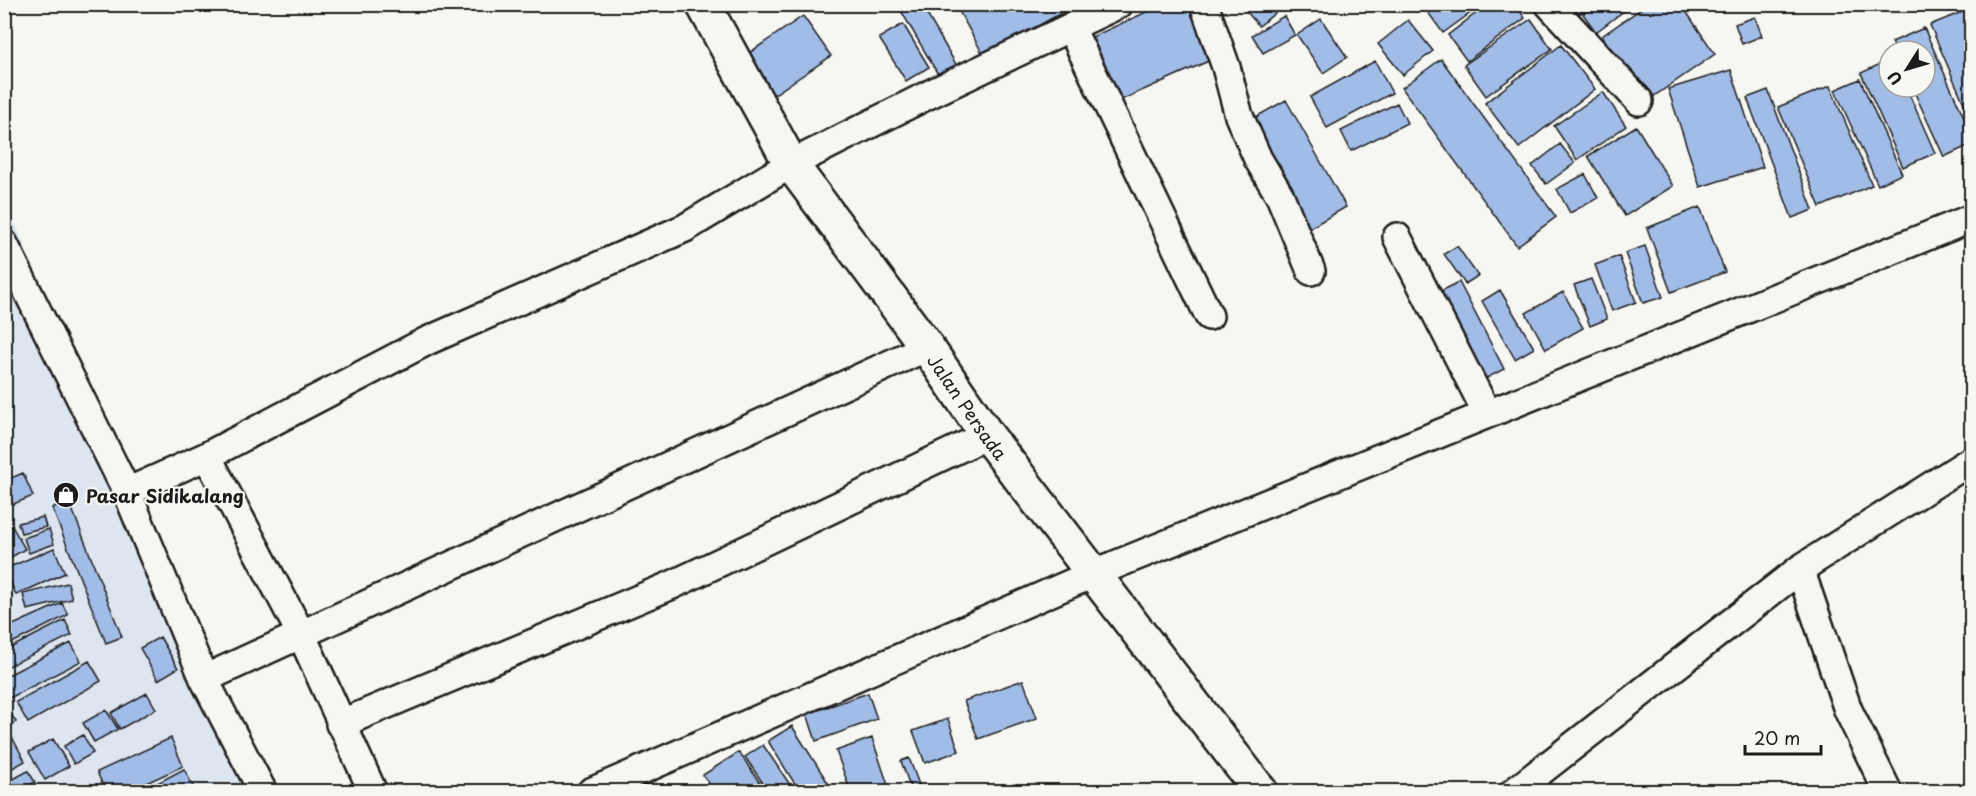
<svg xmlns="http://www.w3.org/2000/svg" width="1976" height="796" viewBox="0 0 1976 796" font-family="'Playpen Sans',sans-serif">
<rect width="100%" height="100%" fill="#f6f6f2"/>
<filter id="ink" filterUnits="userSpaceOnUse"><feTurbulence type="fractalNoise" baseFrequency=".0167" numOctaves="2"/><feDisplacementMap in="SourceGraphic" scale="12" xChannelSelector="R" yChannelSelector="G"/><feConvolveMatrix kernelMatrix="1 2 1 2 8 2 1 2 1" color-interpolation-filters="sRGB"/></filter>
<g filter="url(#ink)">
<path fill="#dde5ef" d="M5,199L250,791H5Z"/>
<path fill="#a2bce8" stroke="#1c1c1c" stroke-width="1.5" d="M908,4H921L957,66L939,76L900,9Z
M955,4H1059L1063,12L984,56Z
M1164,4H1188L1213,59L1112,104L1083,41Z
M1256,4H1286L1259,26L1247,12Z
M1422,4H1483L1443,33Z
M1488,4H1515L1525,18L1467,61L1448,35Z
M1570,4H1592L1578,15Z
M1595,4H1633L1596,32L1583,14Z
M1648,4H1681L1715,54L1647,101L1602,36Z
M1972,8V122L1930,25Z
M803,16L831,56L763,102L736,62Z
M1284,16L1295,35L1263,53L1252,35Z
M1755,17L1762,36L1742,44L1735,24Z
M1321,19L1347,57L1323,73L1297,35Z
M1531,19L1552,49L1486,96L1464,65Z
M1408,20L1433,51L1403,75L1378,44Z
M903,24L929,67L906,81L879,38Z
M1924,28L1972,135V144L1944,157L1912,87H1925V51H1896L1892,42Z
M1561,45L1595,89L1519,148L1485,103Z
M1441,59L1556,217L1517,246L1402,88Z
M1889,60V87H1906L1935,153L1903,167L1861,73Z
M1375,61L1392,93L1327,128L1310,97Z
M1731,70L1763,167L1700,187L1668,89Z
M1860,79L1902,174L1878,185L1835,90Z
M1830,86L1872,185L1820,207L1778,107Z
M1768,90L1813,210L1792,218L1747,98Z
M1603,92L1626,126L1577,160L1554,126Z
M1286,100L1346,207L1308,229L1247,122Z
M1397,103L1407,123L1351,151L1341,131Z
M1636,126L1673,186L1625,216L1588,156Z
M1560,144L1575,163L1546,184L1532,166Z
M1585,174L1598,198L1570,213L1557,189Z
M1700,207L1725,272L1671,292L1647,228Z
M1457,246L1478,276L1465,284L1444,254Z
M1645,246L1663,297L1643,303L1625,253Z
M1619,256L1636,302L1612,311L1595,265Z
M1591,279L1607,319L1590,326L1574,285Z
M1459,282L1504,369L1483,380L1437,293Z
M1500,290L1534,348L1515,359L1482,301Z
M1563,292L1583,328L1546,349L1526,313Z
M23,473L33,496L4,508V481Z
M69,501L122,637L106,643L52,508Z
M43,517L46,527L21,533L18,523Z
M12,526L25,549L8,559L4,553V530Z
M49,529L54,544L29,553L24,538Z
M54,548L65,573L16,595L5,569Z
M68,583L72,599L27,610L23,594Z
M62,603L68,615L4,647V629Z
M65,620L72,635L7,667L4,651Z
M160,637L178,668L158,680L140,648Z
M71,643L81,661L4,701V677Z
M89,661L101,681L28,723L16,702Z
M1023,680L1037,718L978,739L964,701Z
M147,693L156,709L120,729L111,713Z
M868,693L877,719L816,741L807,714Z
M4,702L16,722L4,728Z
M106,710L118,729L94,742L83,723Z
M948,719L959,751L925,763L913,731Z
M792,726L830,786L821,792H800L768,741Z
M83,735L93,753L74,764L64,746Z
M171,738L183,766L127,792H106L97,772Z
M872,738L888,785L870,792H851L836,751Z
M13,739L25,761L4,773V744Z
M53,739L69,766L45,780L29,752Z
M763,745L795,792H769L745,757Z
M739,752L766,792H714L703,775Z
M909,758L921,790L916,792H912L901,761Z
M184,769L196,792H147L146,789Z
M28,771L35,782L19,792H4V784Z"/>
<g fill="none" stroke-linecap="round" stroke-linejoin="round">
<g stroke="#1c1c1c" stroke-width="32">
<path id="minor" d="M1204,4L1226,67L1239,116L1258,159L1280,196L1311,271
M1549,4L1639,101
M1071,28L1209,316
M1397,237L1487,413
M4,244L127,492L204,679L263,792
M207,456L302,636L373,792
M127,492L207,456L427,341L685,228L791,164L930,94L1119,4
M1800,569L1848,710L1888,792
M204,679L927,347
M340,724L672,585L987,435
M591,792L1095,573L1972,218
M1514,792L1800,569L1972,460"/>
</g>
<g stroke="#1c1c1c" stroke-width="38">
<g id="tertiary">
<path id="s1" d="M703,4L791,164L927,347L987,435L1261,792"/>
</g>
</g>
<use href="#minor" stroke="#f6f6f2" stroke-width="27"/>
<use href="#tertiary" stroke="#f6f6f2" stroke-width="33"/>
</g>
</g>
<defs>
<g id="shop-disc" transform="scale(1.35)"><circle r="9.5" fill="#1c1c1c" stroke="#f6f6f2"/><path d="M-5-2.5h2.3a2.7 3.5 0 0 1 5.4 0H5L5.5 6h-11ZM-1.5-2.5h3a1.5 2.3 0 0 0-3 0Z" fill="#fff"/></g>
</defs>
<g fill-rule="evenodd">
<use href="#shop-disc" x="66" y="495"/>
</g>
<g text-anchor="middle" dominant-baseline="central" stroke-width="4.5" stroke-linejoin="round" paint-order="stroke">
<g font-size="18" fill="#1c1c1c" stroke="#f6f6f2">
<text stroke="none"><textPath href="#s1" startOffset="483">Jalan Persada</textPath></text>
</g>
<g font-size="18" font-weight="bold" fill="#1c1c1c" stroke="#f6f6f2" text-anchor="start">
<text x="86" y="495">Pasar Sidikalang</text>
</g>
</g>
<rect width="1976" height="796" fill="none" stroke="#f6f6f2" stroke-width="24"/>
<rect x="12" y="12" width="1952" height="772" fill="none" stroke="#1c1c1c" stroke-width="2" filter="url(#ink)"/>
<g transform="translate(1907 69) rotate(233)"><circle r="28" fill="#f6f6f2" stroke="#9f9f9c" stroke-width="1.5"/>
<path d="M0-4.5L10 22L0 15L-10 22Z" fill="#1c1c1c"/>
<text y="-9" font-size="16" font-weight="bold" text-anchor="middle" fill="#1c1c1c">U</text>
</g>
<path d="M1745 745v9h76v-9" fill="none" stroke="#1c1c1c" stroke-width="3"/>
<text x="1754" y="745" font-size="18" fill="#1c1c1c" stroke="#f6f6f2" stroke-width="4.5" paint-order="stroke">20 m</text>
</svg>
